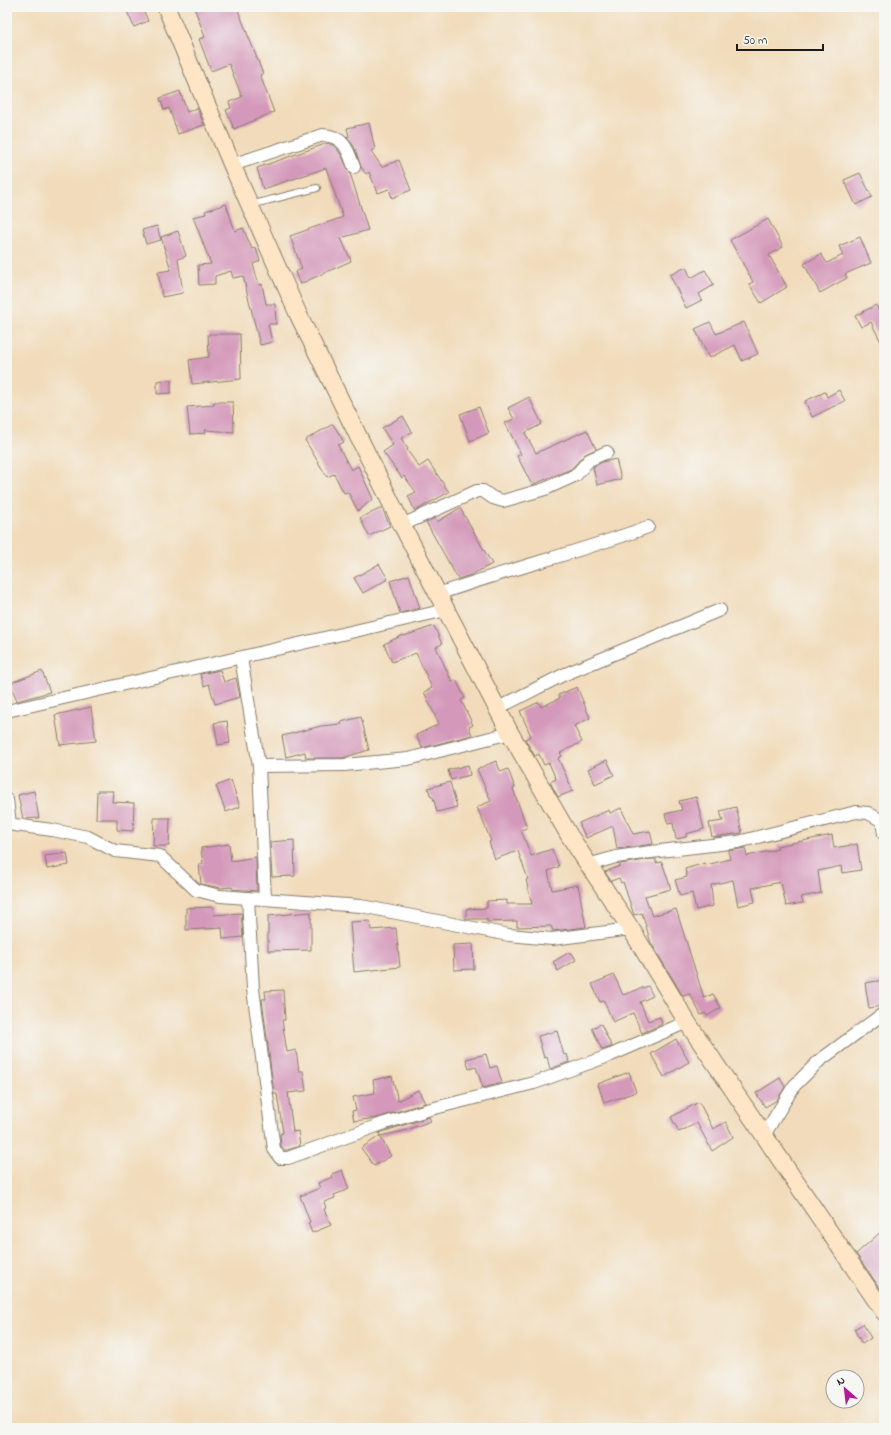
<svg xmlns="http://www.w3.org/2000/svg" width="891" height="1435" viewBox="0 0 891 1435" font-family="'Indie Flower',sans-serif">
<rect width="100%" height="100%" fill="#f6f6f2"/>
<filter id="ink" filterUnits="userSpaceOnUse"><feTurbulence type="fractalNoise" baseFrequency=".025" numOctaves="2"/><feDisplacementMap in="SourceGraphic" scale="8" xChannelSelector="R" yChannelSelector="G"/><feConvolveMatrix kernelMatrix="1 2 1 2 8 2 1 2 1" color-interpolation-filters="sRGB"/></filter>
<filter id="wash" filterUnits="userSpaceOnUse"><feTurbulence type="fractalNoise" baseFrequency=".012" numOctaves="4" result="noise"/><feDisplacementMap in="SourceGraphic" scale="16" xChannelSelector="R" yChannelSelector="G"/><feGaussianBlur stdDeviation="0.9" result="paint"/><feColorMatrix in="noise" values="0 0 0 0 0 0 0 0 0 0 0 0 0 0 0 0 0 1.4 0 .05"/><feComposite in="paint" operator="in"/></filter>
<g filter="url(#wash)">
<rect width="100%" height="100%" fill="#f1dbba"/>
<g id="blocks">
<path fill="#d499ba" d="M125,7H142L148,21L134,27Z
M194,7H237L263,74L260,75L274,112L234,129L226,110L231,108L229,102L242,97L229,64L211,71L199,39L205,37Z
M180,91L187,112L197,108L204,125L178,134L169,108L164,110L160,98Z
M369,123L375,149L371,151L382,167L399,160L411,190L392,198L389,189L378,193L369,172L366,174L361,167L354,146L346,137L349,136L347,128Z
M328,143L336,147L343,158L350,173L368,230L341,238L351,261L300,284L295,272L302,269L290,236L343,217L326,168L263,189L257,168Z
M860,173L872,197L856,205L844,180Z
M226,204L235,231L243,228L252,249L256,248L260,261L253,264L259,285L262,284L266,304H275L276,324H268L272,342L260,345L243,276L233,278L231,271L215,276V284L199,285L198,265L211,264L193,217L206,214L205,211Z
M768,219L783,247L769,255L787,287L761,303L749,284L753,282L730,240Z
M157,226L161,240L146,244L142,230Z
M178,231L186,256L178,259L183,293L162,297L158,272L171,270L161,237Z
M860,237L871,263L845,274L847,278L820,293L804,264L821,254L827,263L843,255L839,246Z
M686,267L691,278L705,270L714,285L699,294L702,300L686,308L670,275Z
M876,305L884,320V348L871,322L861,327L855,316Z
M710,322L716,334L744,322L758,354L742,361L735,345L709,358L695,329Z
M208,334H240L241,379L192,384L189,360L209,357Z
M171,380V393L157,394V381Z
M839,390L845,401L812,417L805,401L825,392L827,397Z
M529,397L542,424L525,433L536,453L587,430L596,449L584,455L571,469L532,485L517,456L521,454L505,423L514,419L508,408Z
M214,402H233L234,432L205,430L206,433L190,434L187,407L214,405Z
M479,407L489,433L470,441L460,414Z
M403,416L412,432L401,438L408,449L407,450L419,467L428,461L449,492L415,511L408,496L416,492L404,476L402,478L383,452L393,445L382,428Z
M333,424L344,442L338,445L351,470L358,466L373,499L358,511L348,492L344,493L334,474L327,477L305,440Z
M616,459L621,479L597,485L593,467L602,462Z
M382,508L390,526L369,536L360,518Z
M460,508L492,564L471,575L458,579L426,522L435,518L437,522Z
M379,564L388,579L363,593L354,578Z
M409,575L420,608L400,613L390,581Z
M434,626L442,644L436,647L452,682L456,680L465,698L461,700L473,725L469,727L472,735L422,748L416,735L439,724L424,692L432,688L416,653L392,662L384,644L403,635L404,636Z
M220,670L224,682L236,678L240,697L215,704L209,684L204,686L200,674Z
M42,671L50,692L17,701L10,683Z
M577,687L590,718L574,726L582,742L560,753L562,756L558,758L573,791L558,797L550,782L556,779L549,763L544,765L539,754L535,756L525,739L531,736L520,711L539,702L541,707L560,698L558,695Z
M91,707L96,741L60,745L55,715Z
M361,717L369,750L342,758H306L305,752L286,757L282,736L321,726L342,724L341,722Z
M227,721L230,743L218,745L214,723Z
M607,760L614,775L595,784L588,769Z
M496,761L501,772L508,769L515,788L513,789L527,828L521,830L531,856L552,849L559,867L548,871L552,890L578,885L586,927L553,931L551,926L517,927V921L487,922V919H466V909L487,908V901L507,900V904H532L526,880L528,879L518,851L495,859L489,842L491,841L477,807L491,801L477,769Z
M468,765L470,775L451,780L448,770Z
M231,780L240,807L226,812L216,786Z
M450,782L457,807L437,812L433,797H431L428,788Z
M34,791L39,818L23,819L18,795Z
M97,791H113L112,802L134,803L133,831L117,830V819H96Z
M696,797L704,829L686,834V837L676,839L673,823L668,824L665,814L682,810L679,801Z
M736,807L742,833L712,837L709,823L723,821L720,811Z
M621,808L633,834L650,831L653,844L617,849L613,826L586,838L579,823L609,810L610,813Z
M154,818H170L169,846H153Z
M832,835L834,848L857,844L861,870L842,873L841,866L818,871L821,893L801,897L803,903L786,906L781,882L752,888L755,902L738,906L733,880L711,885L713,906L696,910L692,893L680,896L675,880L687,877L685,869L705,863L706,865L730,859L728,851L745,848L747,856L778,849L777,846Z
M294,840L295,876L272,877L270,842Z
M229,844L231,861L256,857L257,891L232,889V887L221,888L201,884L199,864H203L201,848Z
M67,853L69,865L47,869L45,856Z
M652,859H656V863L662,862L671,889L645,896L652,916L676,909L704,998L713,994L721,1008L707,1016L705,1013L701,1015L690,994L683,996L651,943L642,913L634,915L623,882L621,883L619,878L611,881L605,872L620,866V864Z
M213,907L214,915L241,913L243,937L223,939L222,928L186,930V908Z
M311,912V950L268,951V916Z
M370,921L371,930L396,928L400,967L354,972L350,922Z
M473,944L474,969L454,970L453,945Z
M568,953H572L576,960L558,971L553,962Z
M614,975L623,995L648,986L653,996L640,1002L648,1021L660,1017L662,1024L642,1033L633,1013L613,1022L604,1001L600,1002L592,984Z
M884,980L882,1006L869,1008L865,983Z
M283,990L285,1020H282L287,1052L296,1050L299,1071H303L306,1091L288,1093L293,1132L298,1131L300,1146L287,1150H284L281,1146L280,1134L283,1133L277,1094H274L262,999H266L265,991Z
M601,1024L612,1047L602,1050L592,1028Z
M557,1031L564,1055L567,1054L569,1062L550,1069L547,1057L544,1058L538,1036Z
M676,1039L689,1062L664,1077L651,1054Z
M486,1054L490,1068L497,1066L502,1083L483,1088L476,1067L469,1069L466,1059Z
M629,1072L636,1092L604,1103L598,1084Z
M392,1076L398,1101L418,1090L425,1103L377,1118L354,1121L352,1111L356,1110L353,1097L375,1093L373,1080Z
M780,1078L785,1087L777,1100L765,1107L756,1093Z
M699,1102L713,1129L726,1122L733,1137L712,1151L697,1123L679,1132L671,1117Z
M429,1117L431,1121L404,1131L380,1136L379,1133Z
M380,1136L391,1156L374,1166L361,1148Z
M342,1170L349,1189L334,1195L335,1198L324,1202L326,1208L324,1209L331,1225L312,1233L308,1223L310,1222L300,1196L320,1188L318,1183L333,1177L332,1174Z
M884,1229V1294L856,1254Z
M863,1324L871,1338L862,1344L854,1329Z"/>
</g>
</g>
<g filter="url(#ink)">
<use href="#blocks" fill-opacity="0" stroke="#867c6b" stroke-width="1"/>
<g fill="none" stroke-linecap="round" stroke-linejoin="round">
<g stroke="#867c6b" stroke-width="8">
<path id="lane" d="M250,205L317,188"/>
</g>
<g stroke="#867c6b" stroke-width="14">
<path id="street" d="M232,165L323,135C344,136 348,150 354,167
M402,525L477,491H483L493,498L503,501L545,489L576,475L589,460L607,452
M438,594C507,570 579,552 648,527
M241,658L259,766L265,899
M498,708L563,675L720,610
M7,711L446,610
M259,766L344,765L408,759L510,733
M7,800L10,824
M882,821L884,834
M7,824L52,830L88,837L115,851L160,856L196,890L220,896L361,906L509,935L552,939L631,929
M588,865L616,857L651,852L738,842L856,812L868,813L884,822
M248,898L253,989L274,1149L280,1158H288L385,1123L427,1110L534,1083L611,1055L687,1022
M764,1135L794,1086L819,1061L884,1013"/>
</g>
<g stroke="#867c6b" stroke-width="19">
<path id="secondary" d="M166,7L232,165L299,316L402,525L510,733L569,835L631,929L687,1022L884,1312"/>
</g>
<use href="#lane" stroke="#fff" stroke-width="6"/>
<use href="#street" stroke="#fff" stroke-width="12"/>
<use href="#secondary" stroke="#fde5c5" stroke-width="17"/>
</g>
</g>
<rect width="891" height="1435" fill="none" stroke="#f6f6f2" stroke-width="24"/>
<g transform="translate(845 1389) rotate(332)"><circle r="19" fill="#f6f6f2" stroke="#9f9f9c"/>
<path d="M0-3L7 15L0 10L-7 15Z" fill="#b5179e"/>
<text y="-6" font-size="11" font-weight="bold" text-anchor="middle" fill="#1c1c1c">N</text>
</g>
<path d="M737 44v6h86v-6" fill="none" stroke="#1c1c1c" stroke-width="2"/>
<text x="743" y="44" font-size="12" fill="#1c1c1c" stroke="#f6f6f2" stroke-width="3" paint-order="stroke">50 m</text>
</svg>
